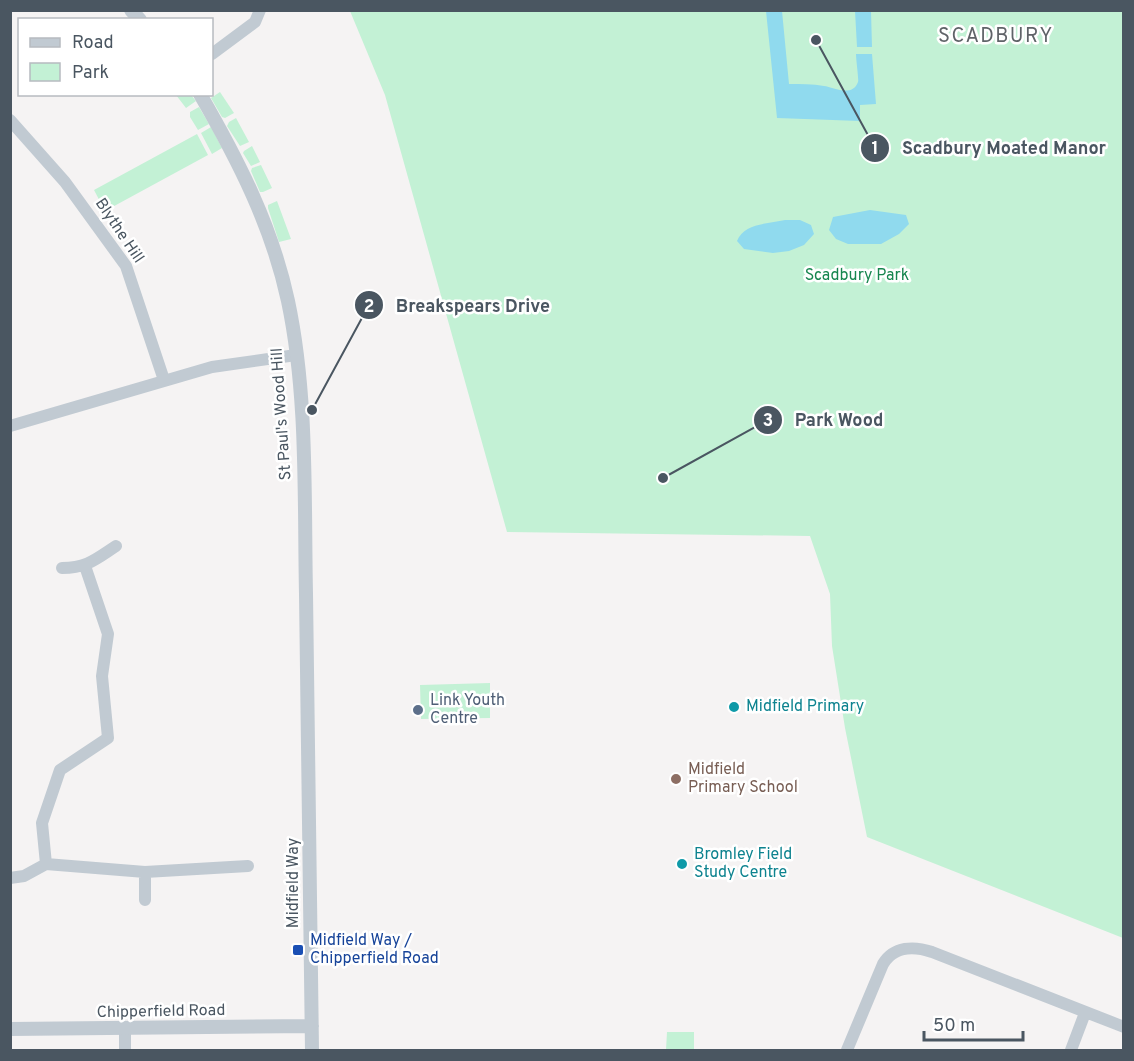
<svg xmlns="http://www.w3.org/2000/svg" width="1134" height="1061" viewBox="0 0 1134 1061" font-family="Overpass,sans-serif">
<rect width="100%" height="100%" fill="#f5f3f3"/>
<path fill="#c3f1d5" d="M350,11H1123V938L867,837L845,728L832,646L830,594L810,536L507,532L385,95Z
M220,92L234,113L225,118L222,117L211,98Z
M176,95H191L196,101L186,108Z
M199,107L209,124L198,130L190,117V112Z
M236,118L249,142L240,146L227,126L229,122Z
M211,127L222,148L212,154L201,133Z
M197,134L208,155L105,211L94,190Z
M252,146L260,162L251,166L243,153L244,151Z
M261,165L272,188L263,192H260L251,171L252,168Z
M277,201L291,239L279,242L268,208V205Z
M490,683V718L421,719L420,685Z
M667,1032H694V1050H666Z"/>
<path fill="#90daee" d="M766,11H782L789,84C800,84 813,84 824,86C833,87 852,98 858,82C859,80 856,60 856,54H872L876,104L860,105V121L777,118Z
M855,11H871L872,47H857Z
M870,210L906,215L909,224L899,234L881,244H848L836,239L829,230L833,217Z
M785,220H800L811,225L814,234L804,245L789,251L773,253L744,249L737,241C744,223 768,224 785,220Z"/>
<g fill="none" stroke-linecap="round" stroke-linejoin="round">
<path stroke="#c1cad2" stroke-width="12" d="M212,54L255,22L260,10
M10,120L65,182L126,266L164,380
M10,426L212,367L296,355
M62,568C87,568 96,559 116,546
M46,864L145,872L248,866
M145,872V900
M10,878L24,876L46,864L42,823L60,770L108,738L102,676L108,634L85,566
M125,1029V1050
M847,1050L883,964C894,946 914,946 932,952L1124,1027
M1071,1050L1085,1013"/>
<path stroke="#c1cad2" stroke-width="14" d="M131,10L140,20
M200,94C238,160 272,226 288,301C308,395 304,499 306,594C308,746 310,898 312,1050
M10,1029L312,1026"/>
</g>
<g fill="#0f9aa8" stroke="#fff" stroke-width="2">
<circle cx="734" cy="707" r="6"/>
<circle cx="682" cy="864" r="6"/>
</g>
<circle fill="#5c6f8a" stroke="#fff" stroke-width="2" cx="418" cy="710" r="6"/>
<circle fill="#8d6e63" stroke="#fff" stroke-width="2" cx="676" cy="779" r="6"/>
<rect fill="#1a4fb4" stroke="#fff" stroke-width="2" x="292" y="944" width="12" height="12" rx="3"/>
<g text-anchor="middle" dominant-baseline="central" stroke-width="5" stroke-linejoin="round" paint-order="stroke">
<g font-size="16" fill="#4a5661" stroke="#fff">
<text transform="translate(119 231) rotate(56)">Blythe Hill</text>
<text transform="translate(282 414) rotate(-94)">St Paul's Wood Hill</text>
<text transform="translate(294 883) rotate(-90)">Midfield Way</text>
<text transform="translate(161 1012) rotate(-1)">Chipperfield Road</text>
</g>
<g font-size="16" fill="#17864f" stroke="#fff">
<text x="857" y="276">Scadbury Park</text>
</g>
<g font-size="16" fill="#4e5e75" stroke="#fff" text-anchor="start">
<text x="430" y="701">Link Youth<tspan x="430" dy="18">Centre</tspan></text>
</g>
<g font-size="16" fill="#0d838f" stroke="#fff" text-anchor="start">
<text x="746" y="707">Midfield Primary</text>
<text x="694" y="855">Bromley Field<tspan x="694" dy="18">Study Centre</tspan></text>
</g>
<g font-size="16" fill="#785e54" stroke="#fff" text-anchor="start">
<text x="688" y="770">Midfield<tspan x="688" dy="18">Primary School</tspan></text>
</g>
<g font-size="16" fill="#164399" stroke="#fff" text-anchor="start">
<text x="310" y="941">Midfield Way /<tspan x="310" dy="18">Chipperfield Road</tspan></text>
</g>
<g font-size="20" letter-spacing="1.5" fill="#5f6368" stroke="#fff">
<text x="996" y="37">SCADBURY</text>
</g>
</g>
<path fill="none" stroke="#4a5661" stroke-width="2" d="M816 40L875 148M312 410L369 305M663 478L768 420"/>
<g fill="#4a5661" stroke="#fff" stroke-width="2">
<circle cx="816" cy="40" r="6"/>
<circle cx="312" cy="410" r="6"/>
<circle cx="663" cy="478" r="6"/>
<circle cx="875" cy="148" r="15"/>
<circle cx="369" cy="305" r="15"/>
<circle cx="768" cy="420" r="15"/>
</g>
<g font-size="18" text-anchor="middle" font-weight="bold" fill="#fff">
<text x="875" y="154">1</text>
<text x="369" y="312">2</text>
<text x="768" y="426">3</text>
</g>
<g font-size="18" text-anchor="middle" font-weight="bold" fill="#4a5661" stroke="#fff" stroke-width="5" stroke-linejoin="round" paint-order="stroke">
<text x="1004" y="154">Scadbury Moated Manor</text>
<text x="473" y="312">Breakspears Drive</text>
<text x="839" y="426">Park Wood</text>
</g>
<rect width="1134" height="1061" fill="none" stroke="#4a5661" stroke-width="24"/>
<rect x="18" y="18" width="195" height="78" fill="#ffffff" stroke="#b7bbc0" stroke-width="1.5"/>
<rect x="30" y="38" width="30" height="9" fill="#c1cad2" stroke="#b7bbc0" stroke-width="1.5"/>
<text x="72" y="48" font-size="18" fill="#4a5661">Road</text>
<rect x="30" y="63" width="30" height="18" fill="#c3f1d5" stroke="#b7bbc0" stroke-width="1.5"/>
<text x="72" y="78" font-size="18" fill="#4a5661">Park</text>
<path d="M924 1031v9h99v-9" fill="none" stroke="#4a5661" stroke-width="3"/>
<text x="933" y="1031" font-size="18" fill="#4a5661" stroke="#ffffff" stroke-width="4.5" paint-order="stroke">50 m</text>
</svg>
